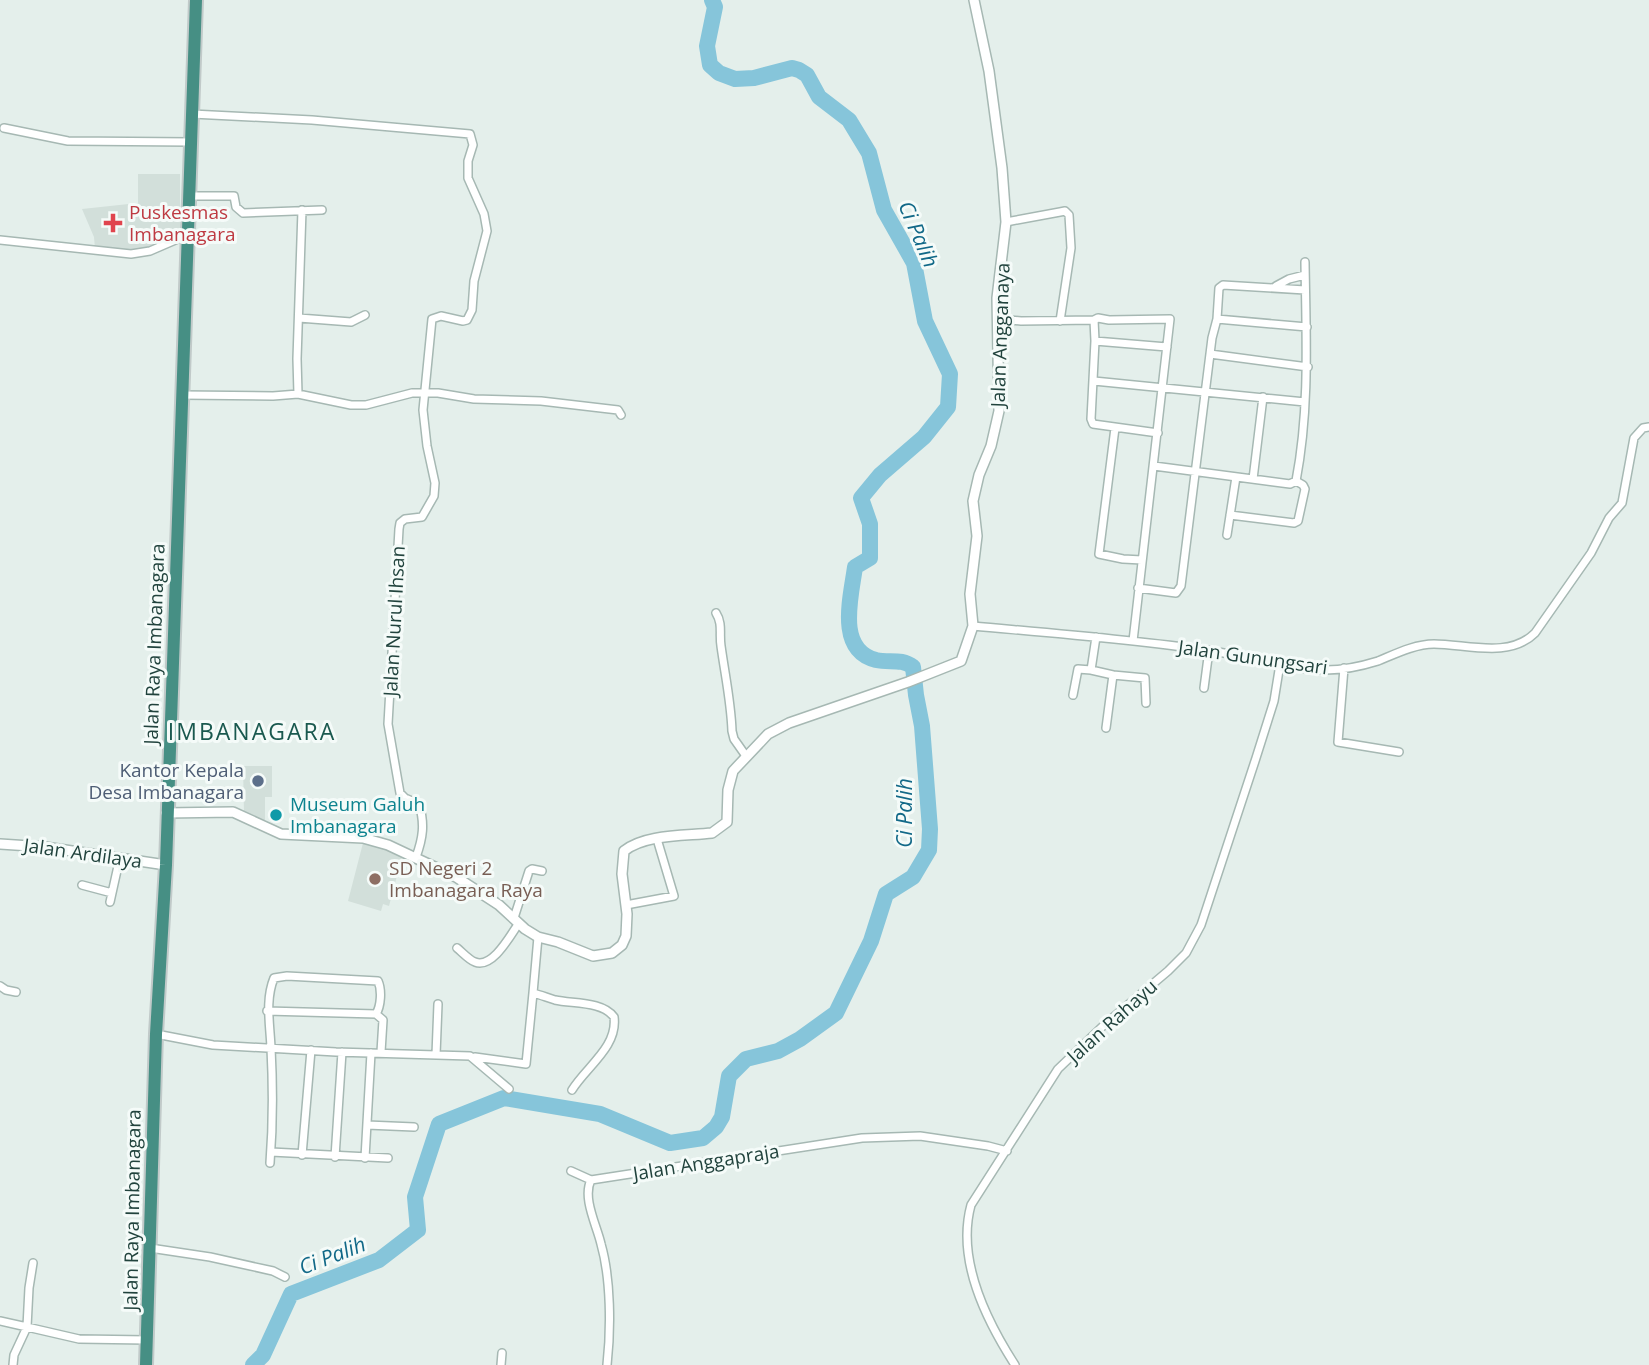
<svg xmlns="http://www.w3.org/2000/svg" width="1649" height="1365" viewBox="0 0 1649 1365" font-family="'Open Sans',sans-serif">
<rect width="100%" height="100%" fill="#e4efeb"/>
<path fill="#d2dfda" d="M138,174H180V235L145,250L95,249L94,237L82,209L138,203Z
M243,766H272V797H265V822L244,813Z
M363,843L388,849L402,857L389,906L383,904L381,911L348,901Z"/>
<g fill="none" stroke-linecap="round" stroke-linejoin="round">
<path stroke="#86c5da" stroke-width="16" d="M253,1365L263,1355L291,1294L379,1260L418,1230L415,1197L439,1124L504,1098L600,1114L670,1143L703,1138L716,1127L722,1117L729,1076L746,1059L778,1051L800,1039L836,1013L871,941L886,894L913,877L929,850L930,829L922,726L916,695L913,667C901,658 890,663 876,660C836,650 851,597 855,567L870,558V524L861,498L880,475L924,437L948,407L950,374L925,321L914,263L884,210L869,153L849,120L819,97L807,75L799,70L792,68L754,78L735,79L719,73L710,65L707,46L715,7L712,0"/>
<g stroke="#a6b8b3" stroke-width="10">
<path id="minor" d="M192,114L312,120L470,134L473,145L468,161V178L484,214L487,231L474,281L472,310L467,320L463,321L441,316L432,319L423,410L427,446L435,483L434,496L422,517L405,519L400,523L399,529L388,724L400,793L405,798L419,804C425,824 423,838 416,857
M4,128L68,141L191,142
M188,196H234L236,207L243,213L322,210
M1006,222L1060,212L1065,211L1069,215L1071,248L1060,321
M0,240L131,254L150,251L187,235
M1276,286L1289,279L1305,275
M1305,290L1223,285L1219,288L1217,319L1307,327
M299,318L351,322L365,315
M998,319L1021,321L1094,320
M1095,341L1094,320L1098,318L1109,320L1170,319L1133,641
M1210,354L1308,367
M1094,381L1305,402
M298,394L297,359L302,210
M182,395L273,396L298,394L351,405H366L412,393H438L474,399L541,401L618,410L621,415
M1115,428L1099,554L1123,559L1142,560
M1158,433L1093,424L1091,419L1095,341L1167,347
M1154,466L1290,484L1296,481
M1253,479L1263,397
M1296,481C1310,408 1306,335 1305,262
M1230,515L1294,523L1298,521L1305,489L1303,485L1296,481
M1227,535L1236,477
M1138,588L1176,593L1181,586L1212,338L1217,319
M716,613C723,624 719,634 721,646C725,675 731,702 732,731L734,739L746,756
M973,626C1050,633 1128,639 1205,650C1245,655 1285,669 1326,670C1342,670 1362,666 1378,661C1395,654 1415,644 1434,644C1466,644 1509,659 1535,633L1591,553L1609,518L1622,503L1634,438L1643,428L1649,427
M1096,637L1091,670L1113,675L1106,728
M1344,668L1338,742L1399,752
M1113,675L1145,678L1146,703
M1204,688L1209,650
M1073,695L1078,669L1091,670
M82,885L112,893
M110,902L120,857
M626,905L674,896L657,839
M514,918L529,871L532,869L542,871
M538,937L533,993C541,995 548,998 555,1000C573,1004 602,1001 614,1017C618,1047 586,1067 572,1090
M457,948C462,952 469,960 475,962C493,969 511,934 519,923
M0,986L6,990L16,992
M267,1011L376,1014
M156,1034L213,1045L336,1052L470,1056L509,1089
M436,1055L438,1004
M475,1057L526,1064L533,993
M367,1125L414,1127
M271,1152L388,1158
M302,1155L311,1050
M335,1157L342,1052
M365,1158L371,1053
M270,1163C273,1125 273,1086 271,1048C270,1024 265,1000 274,978L287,976L378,981C382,990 381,1006 376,1014L383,1020L381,1052
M571,1171L591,1180
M150,1248L210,1257L273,1271L285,1277
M33,1263L29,1288L27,1327L79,1339L147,1340
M0,1321L27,1327L14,1355L13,1365
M501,1365L502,1353
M607,1365C611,1329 611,1279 601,1244C597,1226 582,1198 591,1180L862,1138L920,1136L988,1146L1007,1151
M1015,1365C986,1320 956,1260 971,1205L1058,1069L1103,1026L1168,971L1186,953L1201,925L1256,758L1274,701L1280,664"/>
</g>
<g stroke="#a6b8b3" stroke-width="12">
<path id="tertiary" d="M166,813L233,812L281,834L363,838L388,845L456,877L499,905L525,929L538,937L558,942L593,956L612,953L622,945L626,936L627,914L622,874L624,851C645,834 685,836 712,833L727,822L728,790L733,771L768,734L789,723L908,682L961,661L973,626L970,594L977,536L973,501L979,475L991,446L999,411L997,298L1006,222L1002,168L989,71L974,0
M0,844L45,847L166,865"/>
</g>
<g stroke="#c1cac9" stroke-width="16">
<path id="trunk" d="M146,1365L156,1034L166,865L196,0"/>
</g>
<use href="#minor" stroke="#fff" stroke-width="7"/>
<use href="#tertiary" stroke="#fff" stroke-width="9"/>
<use href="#trunk" stroke="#468f84" stroke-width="12"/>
</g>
<path fill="#e0444e" stroke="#f5fbf9" stroke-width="2.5" d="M109.5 212.5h7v7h7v7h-7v7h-7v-7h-7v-7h7z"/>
<circle fill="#5c6f8a" stroke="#f5fbf9" stroke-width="2.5" cx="258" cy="781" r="7"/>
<circle fill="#0f9aa8" stroke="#f5fbf9" stroke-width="2.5" cx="276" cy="815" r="7"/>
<circle fill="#8d6e63" stroke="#f5fbf9" stroke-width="2.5" cx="375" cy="879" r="7"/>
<g text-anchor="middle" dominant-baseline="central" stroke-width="6" stroke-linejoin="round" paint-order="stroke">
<g font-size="19" fill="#be3a42" stroke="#f5fbf9" text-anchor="start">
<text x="129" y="212">Puskesmas<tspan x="129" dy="22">Imbanagara</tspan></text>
</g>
<g font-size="19" fill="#21433d" stroke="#f5fbf9">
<text transform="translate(1000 335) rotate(-88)">Jalan Angganaya</text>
<text transform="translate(394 621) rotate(-87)">Jalan Nurul Ihsan</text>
<text transform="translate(154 644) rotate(-88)">Jalan Raya Imbanagara</text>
<text transform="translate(1253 657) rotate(8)">Jalan Gunungsari</text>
<text transform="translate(83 853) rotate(8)">Jalan Ardilaya</text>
<text transform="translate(1112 1021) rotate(-42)">Jalan Rahayu</text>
<text transform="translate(706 1162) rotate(-9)">Jalan Anggapraja</text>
<text transform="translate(132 1210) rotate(-89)">Jalan Raya Imbanagara</text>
</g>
<g font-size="19" fill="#4e5e75" stroke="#f5fbf9" text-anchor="end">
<text x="244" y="770">Kantor Kepala<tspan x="244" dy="22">Desa Imbanagara</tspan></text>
</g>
<g font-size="19" fill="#0d838f" stroke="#f5fbf9" text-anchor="start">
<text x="290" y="804">Museum Galuh<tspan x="290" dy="22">Imbanagara</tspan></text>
</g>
<g font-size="19" fill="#785e54" stroke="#f5fbf9" text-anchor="start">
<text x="389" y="868">SD Negeri 2<tspan x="389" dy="22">Imbanagara Raya</tspan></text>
</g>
<g font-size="21" font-style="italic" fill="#126988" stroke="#f5fbf9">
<text transform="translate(919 234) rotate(67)">Ci Palih</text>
<text transform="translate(904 813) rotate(-90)">Ci Palih</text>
<text transform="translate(332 1255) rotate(-21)">Ci Palih</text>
</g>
<g font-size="23" letter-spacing="2" fill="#1a594f" stroke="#f5fbf9">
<text x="252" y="731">IMBANAGARA</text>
</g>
</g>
</svg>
